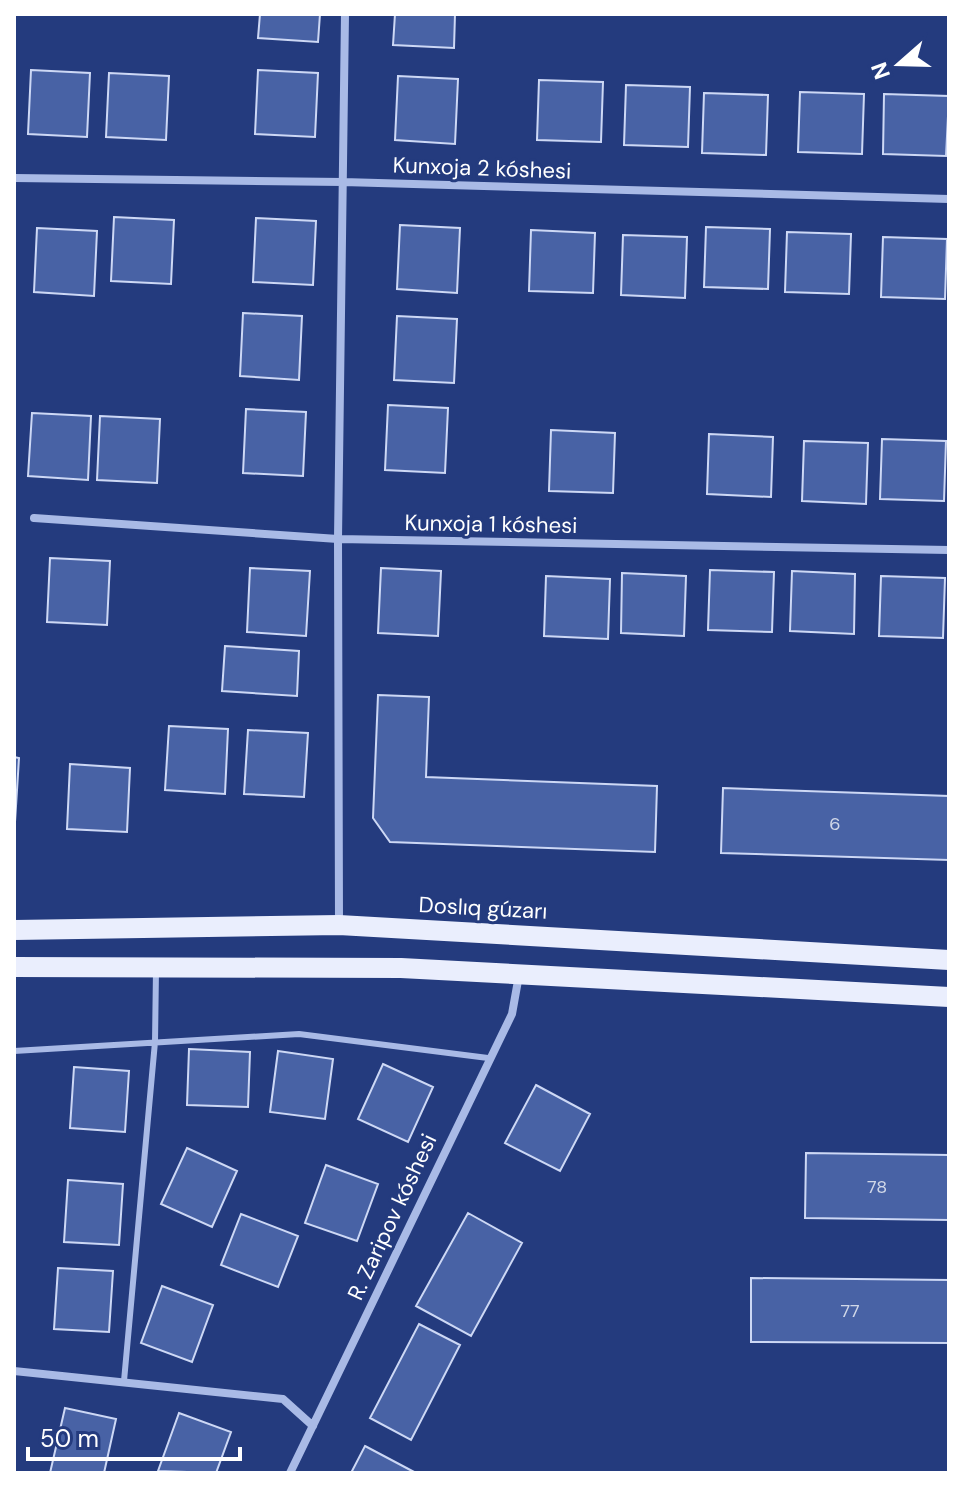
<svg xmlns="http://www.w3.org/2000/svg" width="963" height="1487" viewBox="0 0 963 1487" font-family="'DM Sans',sans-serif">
<rect width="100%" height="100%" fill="#243b7e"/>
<path fill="#4862a5" stroke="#cdd8f5" stroke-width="2" d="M260,14H320L318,42L258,38Z
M395,14H455L454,48L393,45Z
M31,70L90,73L87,137L28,134Z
M258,70L318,73L315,137L255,134Z
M109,73L169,76L166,140L106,137Z
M398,76L458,79L455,144L395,140Z
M539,80L603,82L601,142L537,140Z
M626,85L690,87L688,147L624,145Z
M800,92L864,94L862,154L798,152Z
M704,93L768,95L766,155L702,153Z
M884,94L949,96L946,156L883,154Z
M114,217L174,220L171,284L111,281Z
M256,218L316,221L313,285L253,282Z
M400,225L460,228L457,293L397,289Z
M706,227L770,229L768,289L704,287Z
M37,228L97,231L94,296L34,292Z
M531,230L595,233L593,293L529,291Z
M787,232L851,234L849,294L785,292Z
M623,235L687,237L685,298L621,295Z
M883,237L947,239L945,299L881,297Z
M243,313L302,316L299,380L240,376Z
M397,316L457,319L454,383L394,380Z
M388,405L448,408L445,473L385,470Z
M246,409L306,412L303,476L243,473Z
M32,413L91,416L88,480L28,476Z
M100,416L160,419L157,483L97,480Z
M551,430L615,433L613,493L549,491Z
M709,434L773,437L771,497L707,494Z
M882,439L946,441L944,501L880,499Z
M804,441L868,443L866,504L802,501Z
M50,558L110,561L107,625L47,622Z
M250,568L310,571L306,636L247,632Z
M381,568L441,571L438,636L378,633Z
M710,570L774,572L772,632L708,630Z
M792,571L855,574L854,634L790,631Z
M622,573L686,576L684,636L621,633Z
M546,576L610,579L608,639L544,636Z
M881,576L945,578L943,638L879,636Z
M225,646L299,651L297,696L222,691Z
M378,695L429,697L426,777L657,786L655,852L390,842L373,818Z
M169,726L228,729L225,794L165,790Z
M248,730L308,733L304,797L244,794Z
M14,757L19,758L15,822L14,821Z
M70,764L130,768L127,832L67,829Z
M723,788L949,796V860L721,853Z
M189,1049L250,1052L248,1107L187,1105Z
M278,1051L333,1059L325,1119L270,1112Z
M383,1064L433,1087L408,1142L358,1119Z
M74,1067L129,1071L125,1132L70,1128Z
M536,1085L590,1114L560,1171L505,1143Z
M187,1148L237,1171L212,1227L161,1204Z
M806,1153L949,1155V1220L805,1218Z
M326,1165L378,1184L357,1241L305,1223Z
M68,1180L123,1184L119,1245L64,1242Z
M468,1213L522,1243L471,1336L416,1306Z
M241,1214L298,1236L278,1287L221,1265Z
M58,1268L113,1271L109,1332L54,1329Z
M751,1278L949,1280V1343L751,1342Z
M162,1286L213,1305L192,1362L141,1343Z
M419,1324L460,1345L411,1440L370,1418Z
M65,1408L116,1419L104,1473H50Z
M179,1413L231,1432L216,1473L158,1471Z
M365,1446L416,1473H351Z"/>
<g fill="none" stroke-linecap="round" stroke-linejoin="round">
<path stroke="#a9bae6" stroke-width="6" d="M14,1051L299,1034L488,1058
M124,1381L155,1042L156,970"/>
<path stroke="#a9bae6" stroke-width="8" d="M14,178L343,182L949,199
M34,518L338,539L949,550
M339,924L338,539L345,14
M14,1371L283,1399L313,1426
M290,1473L512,1014L519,975"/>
<path stroke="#eaeefd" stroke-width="20" d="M14,930L339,925L949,960
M14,967L401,968L949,997"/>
</g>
<g text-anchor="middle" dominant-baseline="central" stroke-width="6" stroke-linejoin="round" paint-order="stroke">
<g font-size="18" fill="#d1d8e8">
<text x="835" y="824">6</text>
<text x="877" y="1187">78</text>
<text x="850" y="1311">77</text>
</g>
<g font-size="22" fill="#fff" stroke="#243b7e">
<text transform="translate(482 168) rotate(2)">Kunxoja 2 kóshesi</text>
<text transform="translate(491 524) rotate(1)">Kunxoja 1 kóshesi</text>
<text transform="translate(483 908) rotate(3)">Doslıq gúzarı</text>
<text transform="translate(392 1217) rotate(-65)">R. Zaripov kóshesi</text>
</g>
</g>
<rect width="963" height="1487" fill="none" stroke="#ffffff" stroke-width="32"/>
<g transform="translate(899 64) rotate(250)" stroke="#243b7e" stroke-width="6" paint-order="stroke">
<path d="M0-6L14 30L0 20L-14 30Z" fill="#ffffff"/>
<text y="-12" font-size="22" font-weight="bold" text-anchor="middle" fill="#ffffff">N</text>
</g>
<path d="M28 1447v12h212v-12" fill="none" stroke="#ffffff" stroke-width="4"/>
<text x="40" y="1447" font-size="24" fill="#ffffff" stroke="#243b7e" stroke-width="6" paint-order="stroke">50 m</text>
</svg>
